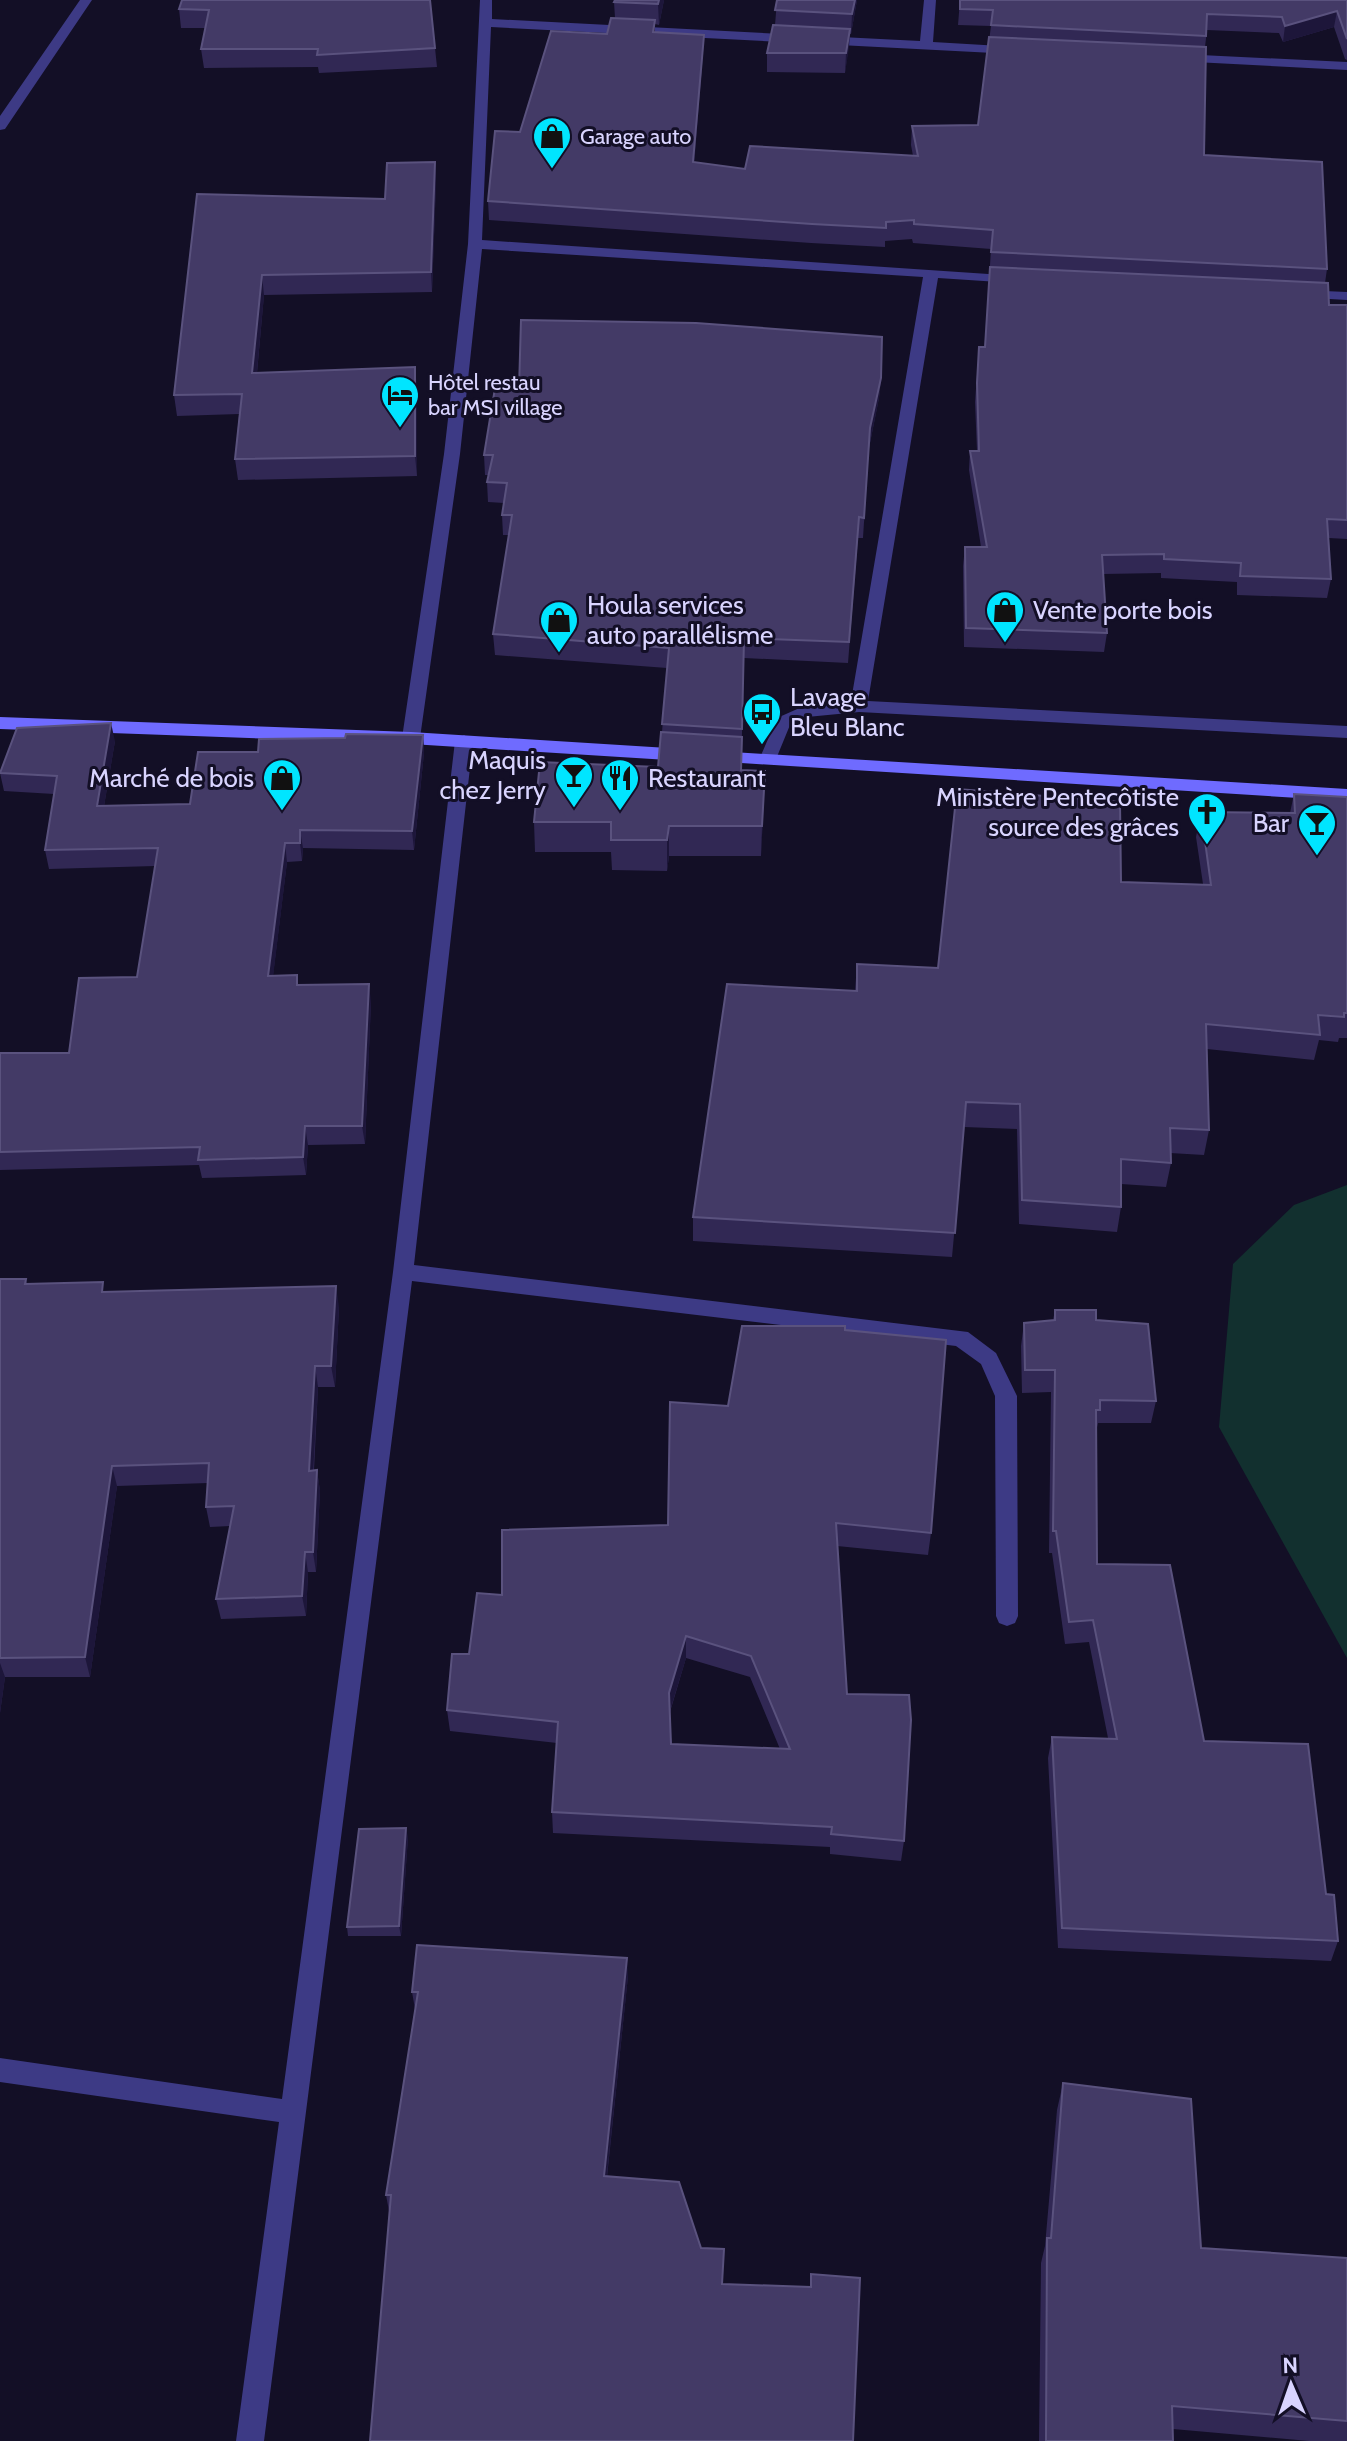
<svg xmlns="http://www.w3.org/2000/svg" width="1347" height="2441" viewBox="0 0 1347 2441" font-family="Cabin,sans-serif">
<rect width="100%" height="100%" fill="#130f26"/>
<path fill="#12302f" d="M1347,1185V1658L1219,1427L1233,1264L1294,1205Z"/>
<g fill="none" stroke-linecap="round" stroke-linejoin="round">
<path fill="#3d3a85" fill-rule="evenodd" d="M80,0H92L5,129L0,130V116Z
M480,0H492V19L920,41L924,0H936L933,42L1018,47V53L1013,54L491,27L482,240L1019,276V282L1014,283L938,278L868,701L1347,726V738L859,712L807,717L790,725L774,764H762L759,760L777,718L804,706L851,701L923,277L482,249L460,454L420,738L417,742H405L402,738L444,454L468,244Z
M1180,54L1347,62V70L1175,61L1173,58Z
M1301,290L1347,292V300L1296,297L1294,294Z
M464,735L473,741L414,1265L968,1332L996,1353L1017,1396L1018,1616L1015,1623L1007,1626L999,1623L996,1616L995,1396L981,1364L956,1346L412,1281L264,2441H236L279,2122L0,2082V2058L282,2099L393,1272L455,741Z"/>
<path fill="#6f6bff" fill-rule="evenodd" d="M0,717L411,732L684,749L693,755L684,761L411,744L0,729Z
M716,751L1347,789V801L710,761L707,757L710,753Z"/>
</g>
<path fill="#312854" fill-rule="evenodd" d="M182,0L435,48L437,67L319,73L318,67L204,68L201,49L205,28H181L179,9Z
M664,0L659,25L655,24V32L704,35L703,53L694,162L745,169L913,156L911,145L912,126L978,125L991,26L958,25L960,0H1347V60L1345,59L1334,27L1283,42L1279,33L1207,30L1205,47L1204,155L1327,269L1325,283L1329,305H1347V539L1329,538L1331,579L1327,598L1237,595V582L1161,578V573L1103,574L1107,633L1104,652L964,647L963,566L965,547H981L969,470L970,451H977L975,402L979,347H985L991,249L913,243L912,239L885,241V247L811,243L489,220L488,201L520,132L607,34L615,18L614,2Z
M777,0H857L851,34H850L845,73L767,72V53L775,25Z
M435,162L436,182L432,292L264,295L257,373L417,387V476L238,480L235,459L239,414L177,416L174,395L197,194L385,199Z
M881,378L879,398L869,448L863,538H858L848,663L744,658L741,770L765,771L761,856H669L667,871L612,870L611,852H535L534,822L658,767L662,732L667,668L495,655L493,634L509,535H503L502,515L504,503L488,502L487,482L489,475H485L484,455L519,389Z
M423,735L424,753L414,850L303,848L302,861L287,862L273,975L299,985L371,1002L365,1144L308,1145L306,1175L202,1178L199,1165L0,1170V1053H69L137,977L155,866L49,869L45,850L54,794L4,791L0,773L115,741L104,806L190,804L258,752L345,738Z
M1294,794L1347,797V1038H1339L1338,1042L1319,1040L1314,1060L1207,1049L1209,1130L1204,1155L1170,1153L1171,1163L1166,1187L1121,1184V1207L1117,1232L1019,1224L1017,1129L964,1127L952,1257L693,1241V1217L855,991L857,964L938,968L1121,882L1203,884L1196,837L1201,812L1290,813Z
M0,1279H26L27,1284L106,1292L339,1307L335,1387H318L314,1470H317L320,1491L316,1572H308L306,1616L221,1619L216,1599L230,1526L210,1527L206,1507L208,1483L117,1486L90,1677H5L0,1713Z
M1055,1310L1096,1320L1156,1401L1151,1423H1098L1096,1432L1097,1564L1204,1741L1326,1894L1338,1941L1331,1961L1058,1948L1048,1758L1052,1737L1108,1738L1089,1642L1065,1644L1052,1553H1049L1051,1392L1022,1393L1021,1346L1024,1323L1053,1320Z
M845,1330L931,1533L928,1555L837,1546L847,1694L904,1841L901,1861L830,1854V1847L553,1833L552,1812L557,1743L450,1731L447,1710L469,1654L502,1595L668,1525L728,1406ZM686,1658L750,1677L780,1749L671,1744L670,1712Z
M408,1837L401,1936H348L347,1927Z
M628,1976L607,2177L701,2248L722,2284L853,2441L389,2211L386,2195L415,2009L412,1992Z
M1063,2083L1201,2248L1347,2258V2441H1309L1173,2429V2441H1039L1041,2263L1045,2246L1057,2110Z"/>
<path fill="#1d163a" d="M659,0H664L659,25L658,4Z
M855,0H857L851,34L852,14Z
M1337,11L1334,27L1283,42L1285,26Z
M850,29L849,48L845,73L846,53Z
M704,35L703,53L693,181V162Z
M435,162L436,182L432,292L431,272Z
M262,275L264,295L255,393L252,373Z
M415,367L417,387V476L415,456Z
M881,378L879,398L869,448L863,538L870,428Z
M111,723L115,741L101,824L97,806Z
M423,735L424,753L414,850L412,831Z
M765,771L764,801L761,856L762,826Z
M669,826V856L667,871V840Z
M300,830L303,848L302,861L300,843Z
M285,843L287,862L271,994L268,976Z
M369,984L371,1002L365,1144L362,1126Z
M305,1126L308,1145L306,1175L303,1157Z
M336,1286L339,1307L335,1387L331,1366Z
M315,1366L318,1387L312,1491L309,1471Z
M112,1466L117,1486L90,1677L85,1657Z
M317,1470L320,1491L316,1572L313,1552Z
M305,1552L308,1572L306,1616L302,1596Z
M686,1636V1658L669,1714V1693Z
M0,1663L5,1677L0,1713Z
M406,1828L408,1837L401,1936L399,1926Z
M627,1958L628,1976L605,2193L604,2176Z"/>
<path fill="#433a66" stroke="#5a527e" stroke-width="2" fill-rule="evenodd" d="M182,0H430L435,48L317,55L318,49H201L209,10L179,9Z
M615,0H659L658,4L614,2Z
M777,0H855L852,14L775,10Z
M960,0H1347V39L1337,11L1285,26L1282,17L1207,14L1206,36L991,25L993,10L960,9Z
M611,18L655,20L653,32L704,35L693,162L745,169L750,146L918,156L912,126L978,125L989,37L1206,47L1204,155L1322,162L1327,269L991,252L993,230L914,224V220L886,222V228L812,224L488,201L495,131L520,132L551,31L607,34Z
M773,25L850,29L846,53H767Z
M435,162L431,272L262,275L252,373L415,367V456L235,459L242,394L174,395L197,194L385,199L387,163Z
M990,267L1328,283L1329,305H1347V520L1327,519L1331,579L1240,576L1241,563L1164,559V554L1102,555L1107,633L966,628L965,547H987L970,451H979L977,383L979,347H985Z
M521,320L696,323L882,337L881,378L870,428L864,518L859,517L849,642L744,638L742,729L662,724L669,648L493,634L512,515H502L507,483L487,482L493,455H484L495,388L519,389Z
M111,723L97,806L190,804L198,752H258L259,739L345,738L346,734L423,735L412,831L300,830V843H285L268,976L297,975V985L369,984L362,1126H305L303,1157L198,1160L200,1147L0,1152V1053H69L79,978L137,977L158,848L45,850L57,776L0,773L17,728Z
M661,732L742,737L741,770L765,771L762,826H669L667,840H611V822H534L540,762L658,767Z
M957,789L1120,802L1121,882L1211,885L1201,812L1295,813L1294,794L1347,797V1013H1344V1017L1318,1015L1320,1035L1206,1024L1209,1130L1170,1128L1171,1163L1121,1159V1207L1022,1200L1020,1104L966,1102L955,1233L693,1217L727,984L857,991V964L938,968Z
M0,1279H26L25,1284L103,1282L102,1292L336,1286L331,1366H315L309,1471L317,1470L313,1552H305L302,1596L216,1599L234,1506L206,1507L209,1463L112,1466L85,1657L0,1658Z
M1055,1310H1096V1320L1148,1324L1156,1401L1100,1400V1410H1096L1097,1564L1170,1565L1204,1741L1308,1744L1326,1894L1334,1895L1338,1941L1062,1928L1052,1737L1117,1739L1093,1620L1069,1622L1056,1531H1053L1055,1370H1025L1024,1323L1055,1320Z
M742,1326H845V1330L946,1340L931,1533L836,1523L847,1694L909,1695L911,1720L904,1841L831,1834L832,1827L552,1812L558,1722L447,1710L452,1654H469L477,1593L502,1595V1530L668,1525L670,1402L728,1406ZM686,1636L751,1656L790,1749L671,1744L669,1693Z
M406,1828L399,1926L347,1927L359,1829Z
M417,1945L627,1958L604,2176L679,2182L701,2248L724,2249L722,2284L811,2287V2274L860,2278L853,2441H370L391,2195H386L418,1992H412Z
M1063,2083L1191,2099L1201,2248L1347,2258V2421L1172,2406L1173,2441H1046L1047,2238H1051Z"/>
<defs>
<g id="shop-pin" transform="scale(2)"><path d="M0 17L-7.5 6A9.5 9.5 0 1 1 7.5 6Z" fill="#00e5ff" stroke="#130f26"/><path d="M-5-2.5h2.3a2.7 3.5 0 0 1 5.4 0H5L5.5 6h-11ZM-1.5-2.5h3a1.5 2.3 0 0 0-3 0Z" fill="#111"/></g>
<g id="hotel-pin" transform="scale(2)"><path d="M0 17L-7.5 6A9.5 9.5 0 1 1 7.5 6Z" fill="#00e5ff" stroke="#130f26"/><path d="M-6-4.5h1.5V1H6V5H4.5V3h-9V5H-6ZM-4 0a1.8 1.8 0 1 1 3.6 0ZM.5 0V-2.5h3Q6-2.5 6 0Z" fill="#111"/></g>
<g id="bus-pin" transform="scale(2)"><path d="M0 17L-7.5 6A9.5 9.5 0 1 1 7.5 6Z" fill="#00e5ff" stroke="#130f26"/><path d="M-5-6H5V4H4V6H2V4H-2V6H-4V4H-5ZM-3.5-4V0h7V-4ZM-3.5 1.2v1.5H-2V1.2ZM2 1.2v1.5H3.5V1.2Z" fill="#111"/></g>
<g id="bar-pin" transform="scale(2)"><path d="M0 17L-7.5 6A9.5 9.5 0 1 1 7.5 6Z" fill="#00e5ff" stroke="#130f26"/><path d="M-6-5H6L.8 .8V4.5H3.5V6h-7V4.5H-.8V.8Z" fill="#111"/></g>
<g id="restaurant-pin" transform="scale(2)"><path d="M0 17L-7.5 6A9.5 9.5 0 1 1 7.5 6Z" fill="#00e5ff" stroke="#130f26"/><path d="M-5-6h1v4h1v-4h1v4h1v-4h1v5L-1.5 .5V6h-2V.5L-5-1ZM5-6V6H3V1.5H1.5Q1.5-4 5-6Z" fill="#111"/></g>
<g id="church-pin" transform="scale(2)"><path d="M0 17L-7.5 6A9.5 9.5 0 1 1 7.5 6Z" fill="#00e5ff" stroke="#130f26"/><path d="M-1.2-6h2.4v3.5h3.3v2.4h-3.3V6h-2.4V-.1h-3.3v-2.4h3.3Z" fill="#111"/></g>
</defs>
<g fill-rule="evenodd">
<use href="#shop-pin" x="552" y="136"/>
<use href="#hotel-pin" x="400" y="395"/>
<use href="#shop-pin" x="1005" y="610"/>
<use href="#shop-pin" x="559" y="620"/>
<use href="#bus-pin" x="762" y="712"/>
<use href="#bar-pin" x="574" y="775"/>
<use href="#shop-pin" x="282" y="778"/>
<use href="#restaurant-pin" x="620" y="778"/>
<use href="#church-pin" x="1207" y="812"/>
<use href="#bar-pin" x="1317" y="823"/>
</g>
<g text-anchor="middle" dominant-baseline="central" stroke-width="6" stroke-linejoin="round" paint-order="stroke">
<g font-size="22" fill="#d9d4ff" stroke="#130f26" text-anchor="start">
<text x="580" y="136">Garage auto</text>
<text x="428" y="382">Hôtel restau<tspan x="428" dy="25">bar MSI village</tspan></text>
</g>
<g font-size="26" fill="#d9d4ff" stroke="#130f26" text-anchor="start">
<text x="587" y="605">Houla services<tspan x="587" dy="30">auto parallélisme</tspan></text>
<text x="1033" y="610">Vente porte bois</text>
<text x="790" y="697">Lavage<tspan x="790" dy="30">Bleu Blanc</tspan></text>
<text x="546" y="760" text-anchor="end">Maquis<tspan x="546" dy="30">chez Jerry</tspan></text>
<text x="254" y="778" text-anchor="end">Marché de bois</text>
<text x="648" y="778">Restaurant</text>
<text x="1179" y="797" text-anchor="end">Ministère Pentecôtiste<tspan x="1179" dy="30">source des grâces</tspan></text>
<text x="1289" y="823" text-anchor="end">Bar</text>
</g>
</g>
<g transform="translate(1291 2385) rotate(358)" stroke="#130f26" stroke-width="6" paint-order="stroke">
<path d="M0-6L14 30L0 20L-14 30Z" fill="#d9d4ff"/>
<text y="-12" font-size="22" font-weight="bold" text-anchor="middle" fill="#d9d4ff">N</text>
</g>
</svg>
